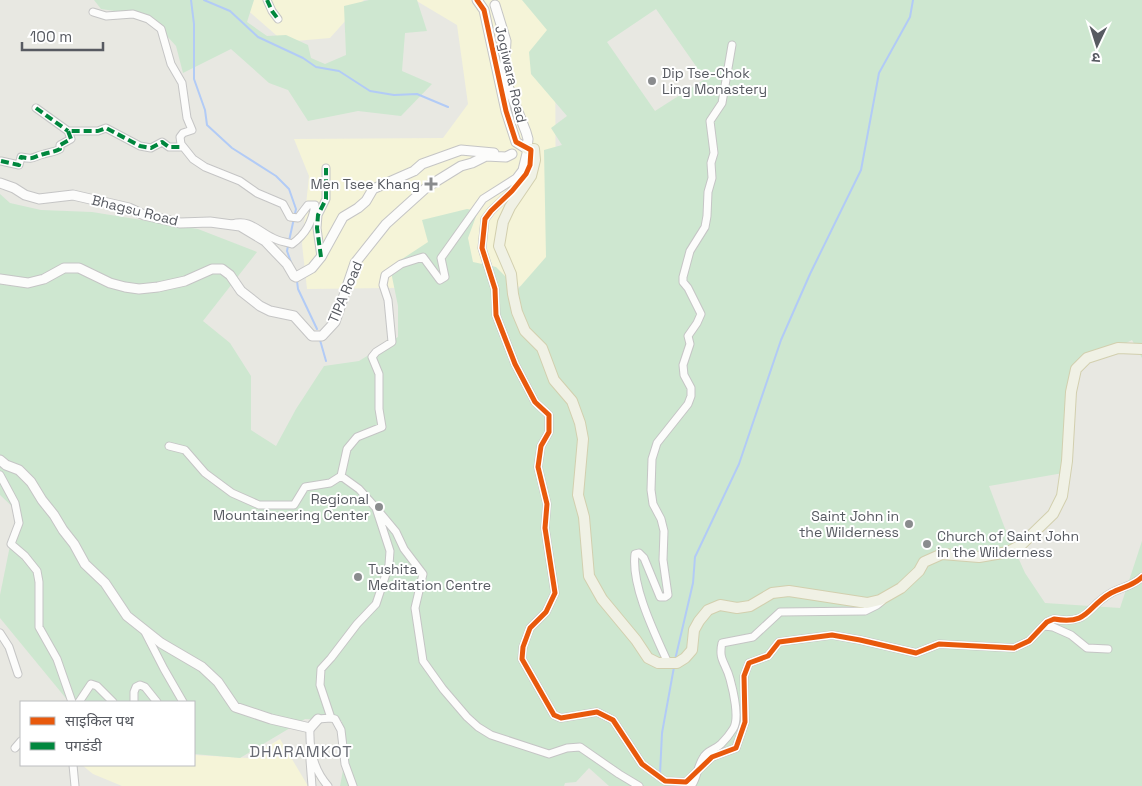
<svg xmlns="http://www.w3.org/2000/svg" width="1142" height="786" viewBox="0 0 1142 786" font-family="'Space Grotesk','Noto Sans Devanagari',sans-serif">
<rect width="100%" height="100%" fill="#e8e8e2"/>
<path fill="#f5f4d8" d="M236,0H364L330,38L284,42Z
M415,0H555L556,286L307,289L302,244L309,176L294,139L443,138L468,104L457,25Z
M280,739L308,786H122L93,774L82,765H194V755L248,758Z"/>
<path fill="#cee7d0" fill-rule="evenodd" d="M94,0H254L247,22L267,36L286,35L308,45L311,58L325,64L346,55L344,6L369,0H417L427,31L405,33L402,71L432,84L401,116L358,111L308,121L288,90L269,83L231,49L183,73L176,46L149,16L101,9Z
M522,0H1142V358L1132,340L1082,366L1069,385L1063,473L989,486L1004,526L1025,573L1045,603L1120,608L1142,541V786H609L589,768L576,782L565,783L564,786H340L344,765L341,730L342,721L305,719L240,758L194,754V702H69L0,618V595L17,511L0,495V194L10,203L41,210L92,212L198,229L257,252L203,321L230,343L251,376V430L276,446L296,409L324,366L359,361L398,337V306L390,267L428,242L422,220L467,209L478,211L468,238L473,262L496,267L518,289L546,257L544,150L562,145L551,128L567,116L531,74L529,52L547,30ZM656,9L705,79L655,111L607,42Z"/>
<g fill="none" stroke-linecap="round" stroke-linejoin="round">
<path stroke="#b2cbf6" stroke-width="2" d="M191,0L194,24V79L205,110L207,125L232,148L276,176L289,189L296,209L289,241
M204,0L230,11L258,37L303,58L316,67L339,71L370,91L394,95L417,94L448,107
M288,246L287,251L292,265
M297,281L298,289L317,329
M320,340L326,361
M675,660L693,583L695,557L739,464L781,340L810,274L861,170L879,73L910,17L913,0
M660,774L662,733L674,667"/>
<g stroke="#c5c5c5" stroke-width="9">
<path id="minor" d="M267,0L272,11L278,19
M93,12L106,16L133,14L148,19L161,29L171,64L182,83L187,118L192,130L183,133L180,137L181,144L193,159L205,167L240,181L257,193L283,204L290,217L298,218L308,205H315C312,222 306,234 292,244C286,242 278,241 273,238C258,231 250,219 232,224
M36,108L68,131
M1,161L19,165L21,157C35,160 32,157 44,154C50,152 55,152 60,149V145L71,139L68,131H98L106,128L140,146L151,148L162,142L169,147H183
M530,165L526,174L512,191L491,211L485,219L482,248L495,289L496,315L515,364L535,402L549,415V432L541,446L538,467L547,504L545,528L555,593L546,612L530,628L523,647L522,659L554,715L561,718L597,712L613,720L642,764L665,781L686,782L712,757L736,748L745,722L744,676L749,663L768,656L779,642L832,635L860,640L916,653L939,644L1014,648L1029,641L1047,622L1054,619C1090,625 1086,607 1111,593C1122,587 1133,586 1142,577
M321,257L317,228L318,215L326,199V168
M169,446L185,450L205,473L232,493L259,505H294L305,487L330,483L341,476
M0,475L15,503L19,523L11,544L25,556L37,571L39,582V627L57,659L72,702
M341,476L347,449L357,437L382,427L379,409V374L372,357L376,352L392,342L388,300L383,285L385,275L401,264L423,257L440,280L445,277L441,258L483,199L516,178L522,170L527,149
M376,508L396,532L404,549L423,574L415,608L423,661L443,689L467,717L478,727L491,735L549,754L567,748L580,747L619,774L639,786
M1044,626L1053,627L1071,635L1087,648L1108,649
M145,632L164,669L183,702
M0,633L9,647L18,674
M668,663C655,634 631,586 635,554L639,553L644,558L660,597H665L668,595L663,560L664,531L661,519L653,504L651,490L652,459L657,443L688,404L691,396V388L684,375L683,365L690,344L688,336L697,323L701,314L688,288L683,282V277L690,251L705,227L707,216L708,192L712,178L711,163L714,153L710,121L722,103L732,45
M79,702L91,684L97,686L113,702
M134,702V692L136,687L140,685L145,687L157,702
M331,718L320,685L321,669L331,658L357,624L376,604L389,565L390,551L376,508L359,489L341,476
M318,719L331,718L335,719L341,730L345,764L353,786
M310,728C309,750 313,769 328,786
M15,748L21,741
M310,760L312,786
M73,765L75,786
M691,786C697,779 697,767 703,758C707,750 715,750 721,744C725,740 730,734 733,729C740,719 733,690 730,679C726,663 718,660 722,643L753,637L780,612L865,611L877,605L882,601"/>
</g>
<g stroke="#c5c5c5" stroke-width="11">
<path id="tertiary" d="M477,0L484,10L506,111L516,142L527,149
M495,5L506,41L504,76L526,132L528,139L527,149
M0,183L14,188L25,195L39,199L73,195L129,208L144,215L180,223L210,222L240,226L265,241L287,264L294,276L296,277L312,268L321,257L343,217L358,208L366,201L373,189L414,171L422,164L461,150L494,153
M0,279L28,283L44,279L64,268H79L110,283L125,287L139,289L158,287L185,281L212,269H222L230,275L241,291L260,306L270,311L294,316L312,336H322L335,322L355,263L386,224L427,187L461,166L472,163L486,156L506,157L512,154
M0,460L6,465L19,470L31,482L42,500L54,515L63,530L74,544L85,564L105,583L127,616L161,643L202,667L218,682L235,707L271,719L310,728L318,719"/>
</g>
<g stroke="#d2cfae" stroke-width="12">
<path id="primary" d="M527,149H534L535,160L531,176L510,207L503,222L499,246L511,274L513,294L517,312L525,331L542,348L554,380L572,401L580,423L583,439L578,495L584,517L589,576L602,599L636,640L648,658L658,663H677L685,658L692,650L694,630L699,621L708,610L720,605L737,608L750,606L772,593L789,591L867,603L880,600L901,588L919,571L924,562L942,554L979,557L1008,552L1021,545L1053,514L1062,496L1067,461L1071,392L1076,369L1087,358L1118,348L1142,349"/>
</g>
<use href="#minor" stroke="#fcfcfb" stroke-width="7"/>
<use href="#tertiary" stroke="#fcfcfb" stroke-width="9"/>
<use href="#primary" stroke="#f0f1e5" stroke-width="10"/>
<path stroke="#00873e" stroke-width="4" stroke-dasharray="8 4" stroke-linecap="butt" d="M267,0L272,11L278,19
M36,108L68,131
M1,161L19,165L21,157C35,160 32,157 44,154C50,152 55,152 60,149V145L71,139L68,131H98L106,128L140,146L151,148L162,142L169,147H183
M321,257L317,228L318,215L326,199V168"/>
<g stroke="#fff" stroke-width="8">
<path id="cycleway" d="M477,0L484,10L506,111L516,142L531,150L530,165L526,174L512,191L491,211L485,219L482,248L495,289L496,315L515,364L535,402L549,415V432L541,446L538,467L547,504L545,528L555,593L546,612L530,628L523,647L522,659L554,715L561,718L597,712L613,720L642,764L665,781L686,782L712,757L736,748L745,722L744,676L749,663L768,656L779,642L832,635L860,640L916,653L939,644L1014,648L1029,641L1047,622L1054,619C1090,625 1086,607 1111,593C1122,587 1133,586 1142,577"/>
</g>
<use href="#cycleway" stroke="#e8590c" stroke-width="5"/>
</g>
<g fill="#8a8c8e" stroke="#fff" stroke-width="2">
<circle cx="652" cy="81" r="5"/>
<path d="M428.5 176.5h5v5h5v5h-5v5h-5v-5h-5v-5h5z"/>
<circle cx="379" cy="507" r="5"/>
<circle cx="909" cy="524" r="5"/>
<circle cx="927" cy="544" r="5"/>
<circle cx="358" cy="577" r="5"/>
</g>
<g text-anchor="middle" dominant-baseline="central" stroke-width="4" stroke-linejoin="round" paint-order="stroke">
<g font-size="14" fill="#575a61" stroke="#fff" text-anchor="start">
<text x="662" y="73">Dip Tse-Chok<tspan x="662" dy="16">Ling Monastery</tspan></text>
<text x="420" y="184" text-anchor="end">Men Tsee Khang</text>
<text x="369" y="499" text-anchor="end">Regional<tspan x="369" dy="16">Mountaineering Center</tspan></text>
<text x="899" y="516" text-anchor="end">Saint John in<tspan x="899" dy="16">the Wilderness</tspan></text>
<text x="937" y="536">Church of Saint John<tspan x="937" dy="16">in the Wilderness</tspan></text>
<text x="368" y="569">Tushita<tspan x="368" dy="16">Meditation Centre</tspan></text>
</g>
<g font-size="14" fill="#575a61" stroke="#fff">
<text transform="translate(511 74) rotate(77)">Jogiwara Road</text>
<text transform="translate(135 210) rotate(14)">Bhagsu Road</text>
<text transform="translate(345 292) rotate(-67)">TIPA Road</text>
</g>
<g font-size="16" letter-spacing="1" fill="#686b73" stroke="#fff">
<text x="301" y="751">DHARAMKOT</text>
</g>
</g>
<rect x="20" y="701" width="175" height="65" fill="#ffffff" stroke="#bcbdc0"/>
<rect x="30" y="717" width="25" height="8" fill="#e8590c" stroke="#bcbdc0"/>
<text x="65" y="726" font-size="15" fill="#575a61">साइकिल पथ</text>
<rect x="30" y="742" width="25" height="8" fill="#00873e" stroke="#bcbdc0"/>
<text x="65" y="751" font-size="15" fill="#575a61">पगडंडी</text>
<g transform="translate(1097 45) rotate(184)" stroke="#ffffff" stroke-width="4" paint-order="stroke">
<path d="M0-4L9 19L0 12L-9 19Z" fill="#575a61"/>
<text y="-8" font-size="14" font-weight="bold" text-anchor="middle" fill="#575a61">उ</text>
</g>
<path d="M22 42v8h81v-8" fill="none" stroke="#575a61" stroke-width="2.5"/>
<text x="30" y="42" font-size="15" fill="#575a61" stroke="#ffffff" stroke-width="4" paint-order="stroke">100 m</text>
</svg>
